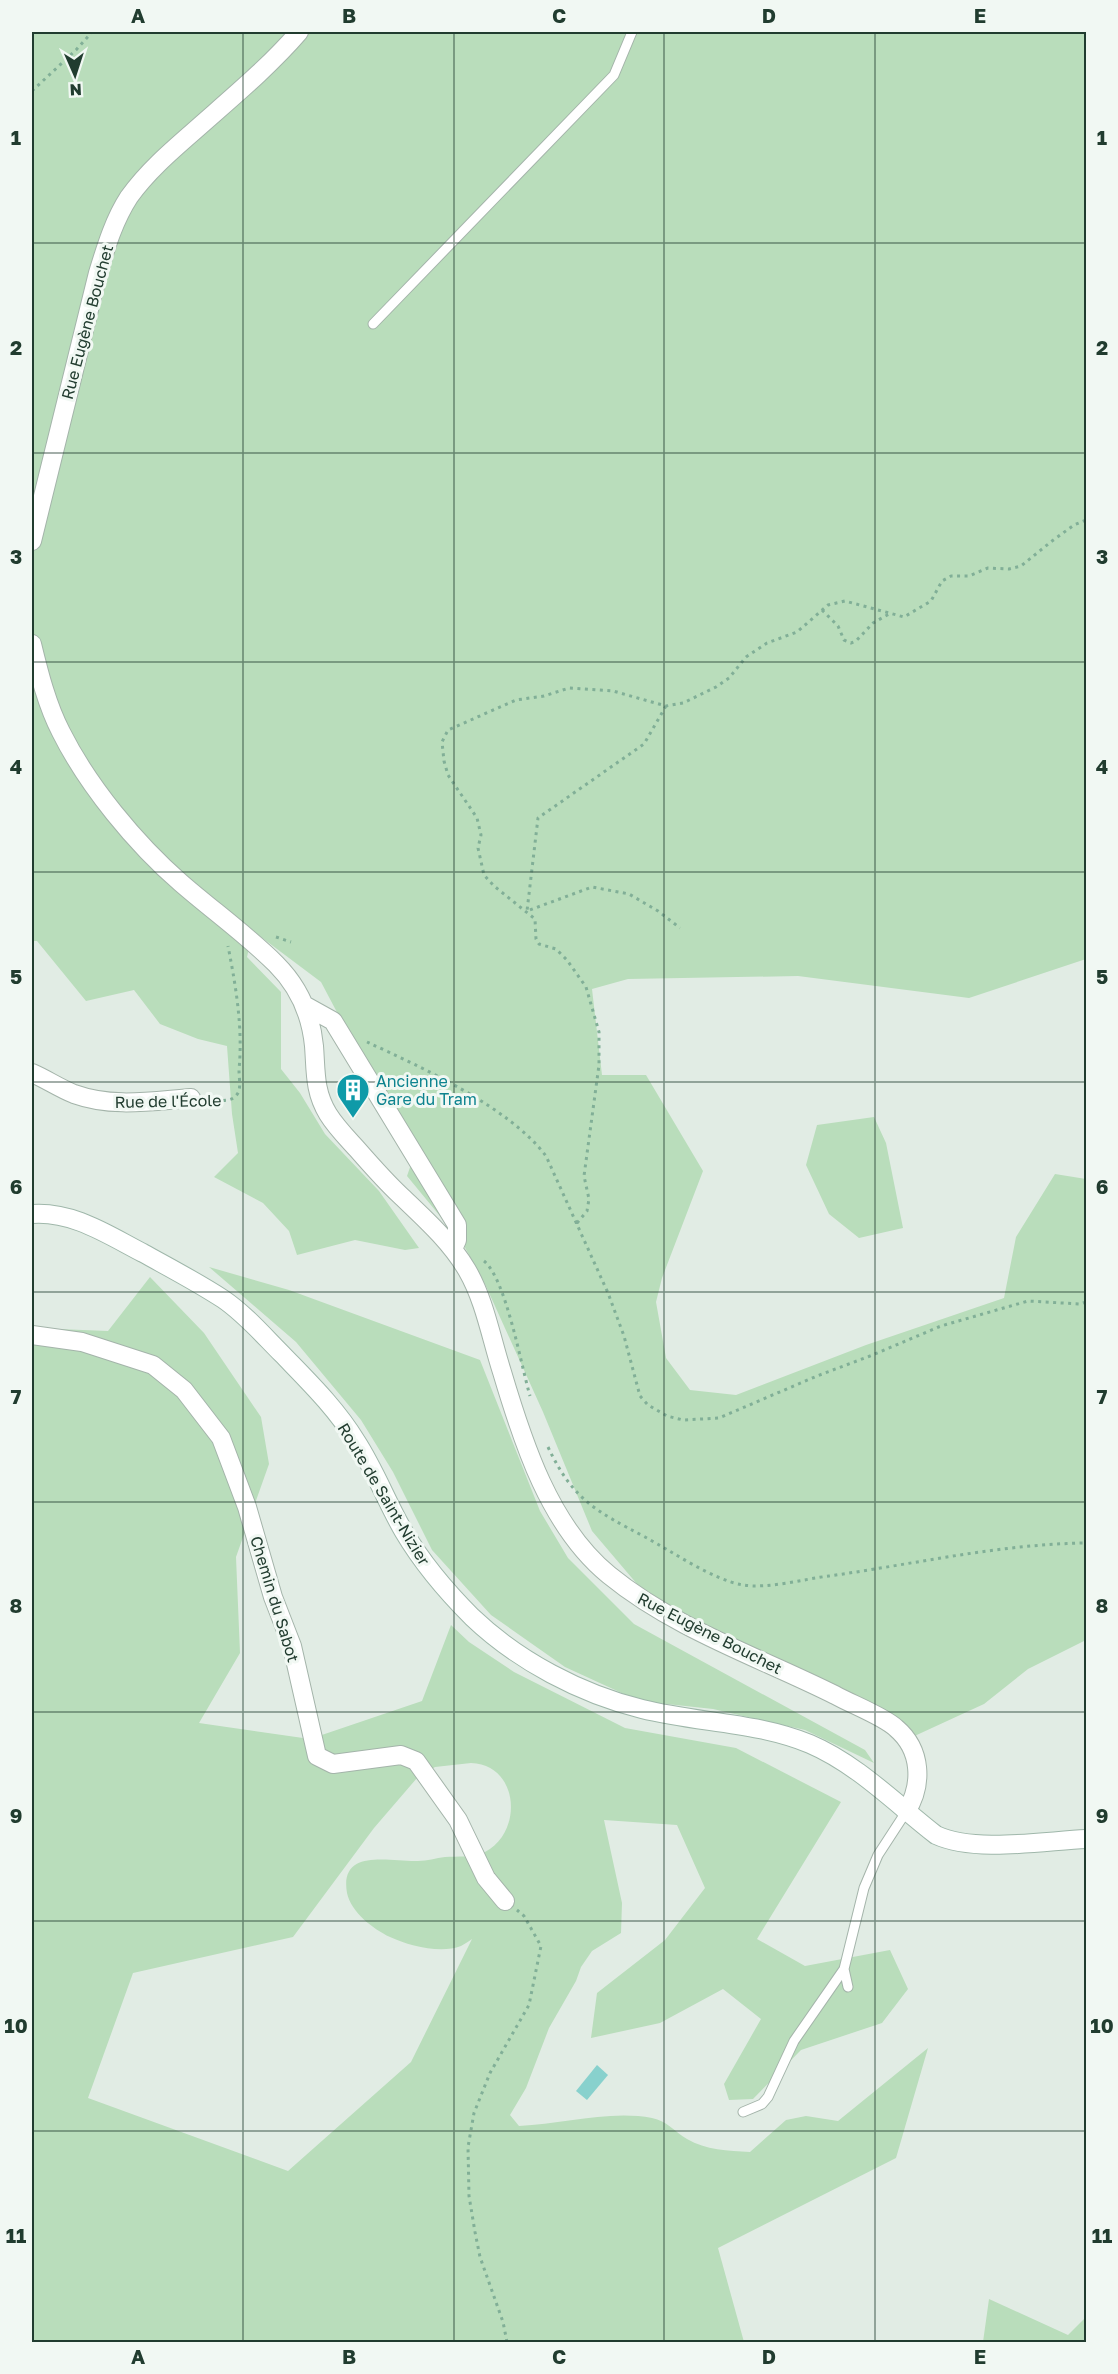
<svg xmlns="http://www.w3.org/2000/svg" width="1118" height="2374" viewBox="0 0 1118 2374" font-family="'Golos Text',sans-serif">
<rect width="100%" height="100%" fill="#e1ece4"/>
<path fill="#b9ddbb" fill-rule="evenodd" d="M32,32H1086V959L969,998L798,976L628,979L592,989L602,1075H646L703,1171L662,1278L656,1302L666,1358L690,1390L736,1395L866,1345L1004,1298L1016,1237L1055,1174L1086,1179V1640L1028,1669L984,1704L908,1739L719,1639L637,1584L592,1531L543,1412L485,1284L463,1244L407,1176L417,1147L349,1035L321,982L253,931L247,957L281,992V1069L300,1093L325,1134L379,1191L419,1248L405,1250L355,1240L297,1255L289,1231L263,1203L214,1177L238,1153L232,1114L227,1046L198,1039L160,1024L134,990L86,1001L37,941H32Z
M874,1117L886,1143L903,1228L859,1238L829,1214L806,1165L817,1125Z
M209,1267L289,1290L480,1360L540,1511L568,1558L634,1624L865,1750L874,1763L805,1730L713,1709L639,1701L565,1667L491,1615L432,1550L393,1472L361,1420L296,1342Z
M150,1277L204,1333L261,1417L269,1464L236,1557L240,1653L199,1723L310,1739L422,1701L451,1625L469,1642L514,1672L625,1728L736,1748L841,1802L757,1939L805,1966L890,1950L908,1989L882,2023L801,2050L753,2099L729,2100L724,2084L761,2019L723,1989L660,2023L591,2038L597,1993L665,1940L705,1888L677,1825L604,1820L622,1903L621,1933L592,1951L581,1967L576,1981L549,2028L526,2088L510,2115L519,2126C562,2124 610,2110 652,2118C667,2121 675,2132 687,2139C706,2150 728,2151 750,2152L786,2120L806,2116L838,2121L928,2048L896,2158L718,2248L744,2342H32V1328L108,1331ZM471,1763C520,1765 523,1833 485,1852C474,1858 457,1856 445,1857C436,1858 427,1861 418,1861C391,1862 339,1847 347,1893C351,1912 373,1929 390,1937C409,1946 441,1954 461,1946C465,1944 469,1941 472,1939L411,2062L288,2171L88,2098L133,1973L293,1937L374,1828L417,1778L435,1767Z
M989,2299L1068,2335L1086,2317V2342H983Z"/>
<path fill="#88d1cd" d="M597,2065L608,2075L587,2100L576,2091Z"/>
<g fill="none" stroke-linecap="round" stroke-linejoin="round">
<g stroke="#a4b4aa" stroke-width="11">
<path id="lane" d="M373,324L614,75L632,32
M848,1987L844,1969L864,1888L878,1855L906,1812
M743,2112L762,2104L768,2097L794,2041L844,1969"/>
</g>
<g stroke="#a4b4aa" stroke-width="20">
<path id="street" d="M32,541L98,273C106,247 114,220 129,197C147,172 170,152 193,132C229,100 268,68 299,32
M32,644C39,673 47,705 61,732C88,786 136,844 181,883C212,910 247,935 276,964C298,986 311,1015 314,1046C316,1071 314,1091 328,1114C336,1127 347,1138 357,1149C371,1165 385,1181 400,1195C424,1218 450,1241 467,1270C485,1301 491,1338 502,1372C523,1443 550,1527 609,1575C675,1629 759,1657 835,1695C851,1704 883,1716 896,1728C922,1750 923,1785 906,1812
M306,1006L333,1021L457,1225V1240L453,1249
M32,1073C46,1079 59,1088 74,1094C113,1108 151,1101 191,1098
M32,1335L82,1342L153,1365L184,1390L221,1438L247,1507L273,1597L292,1646L317,1756L333,1764L401,1755L416,1761L458,1820L486,1878L505,1901"/>
</g>
<g stroke="#9fb7aa" stroke-width="20">
<path id="secondary" d="M32,1214C73,1211 108,1235 143,1253C170,1268 197,1282 223,1299C245,1314 263,1335 282,1354C308,1381 336,1408 356,1441C375,1470 387,1503 404,1532C423,1564 446,1591 472,1617C518,1661 581,1694 642,1709C698,1723 757,1722 810,1744C857,1764 896,1804 936,1835C975,1853 1043,1841 1086,1839"/>
</g>
<path stroke="#81af97" stroke-width="3" stroke-dasharray="3 4.5" stroke-linecap="butt" d="M32,91L76,50L92,32
M822,610L838,626L844,640L851,643L856,641L873,623L889,614
M666,706L644,744L538,818L527,911L592,887L629,894L658,911L680,928
M276,937L291,942
M367,1042C423,1068 509,1107 546,1156L608,1293L624,1336L640,1396L648,1405L667,1416L683,1420L719,1418L817,1376L870,1356L941,1326L1028,1301L1080,1304L1086,1302
M208,1099C217,1100 232,1104 238,1093C241,1088 239,1077 239,1070C243,1028 236,987 228,946
M577,1223L587,1211L589,1199L584,1176L599,1065V1032L586,987L567,960L556,949L539,944L536,939L535,919L494,886L484,875L478,848L481,835L477,818L448,775L444,761L442,742L448,730L516,700L544,696L569,688L613,691L666,706L683,703L716,687L729,678L746,657L767,643L797,632L828,605L845,601L904,617L931,601L942,581L951,576H969L988,568L1009,569L1021,566L1052,541L1074,525L1086,520
M484,1261C506,1279 521,1365 530,1396
M548,1447C573,1500 596,1511 645,1537C673,1552 713,1580 743,1585C768,1589 804,1579 829,1576C915,1564 1000,1544 1086,1543
M507,2342L503,2322L480,2257L475,2232L469,2196L468,2147L474,2113L490,2073L529,2005L541,1946L524,1916L517,1910"/>
<use href="#lane" stroke="#fff" stroke-width="9"/>
<use href="#street" stroke="#fff" stroke-width="18"/>
<use href="#secondary" stroke="#fff" stroke-width="18"/>
</g>
<path fill="none" stroke="#213c2f" stroke-width="1.5" stroke-opacity="0.55" d="M243,32V2342M454,32V2342M664,32V2342M875,32V2342M32,243H1086M32,453H1086M32,662H1086M32,872H1086M32,1082H1086M32,1292H1086M32,1502H1086M32,1712H1086M32,1921H1086M32,2131H1086"/>
<defs>
<g id="building-pin" transform="scale(1.725)"><path d="M0 17L-7.5 6A9.5 9.5 0 1 1 7.5 6Z" fill="#0f9aa8" stroke="#f1f8f3"/><path d="M-4-6H4V6H1V3H-1V6H-4ZM-2.5-4.3h1.7v1.8h-1.7ZM.8-4.3h1.7v1.8H.8ZM-2.5-1h1.7V.8h-1.7ZM.8-1h1.7V.8H.8Z" fill="#fff"/></g>
</defs>
<g fill-rule="evenodd">
<use href="#building-pin" x="353" y="1090"/>
</g>
<g text-anchor="middle" dominant-baseline="central" stroke-width="6" stroke-linejoin="round" paint-order="stroke">
<g font-size="16" fill="#213c2f" stroke="#f1f8f3">
<text transform="translate(87 322) rotate(-75)">Rue Eugène Bouchet</text>
<text transform="translate(168 1101) rotate(-1)">Rue de l'École</text>
<text transform="translate(384 1494) rotate(59)">Route de Saint-Nizier</text>
<text transform="translate(275 1599) rotate(73)">Chemin du Sabot</text>
<text transform="translate(710 1633) rotate(27)">Rue Eugène Bouchet</text>
</g>
<g font-size="16" fill="#0d838f" stroke="#f1f8f3" text-anchor="start">
<text x="376" y="1081">Ancienne<tspan x="376" dy="18">Gare du Tram</tspan></text>
</g>
</g>
<rect width="1118" height="2374" fill="none" stroke="#f1f8f3" stroke-width="66"/>
<g transform="translate(75 75) rotate(177)" stroke="#f1f8f3" stroke-width="4.5" paint-order="stroke">
<path d="M0-4.5L10 22L0 15L-10 22Z" fill="#213c2f"/>
<text y="-9" font-size="16" font-weight="bold" text-anchor="middle" fill="#213c2f">N</text>
</g>
<rect x="33" y="33" width="1052" height="2308" fill="none" stroke="#213c2f" stroke-width="2"/>
<g font-size="20" text-anchor="middle" font-weight="bold" fill="#213c2f">
<text x="138" y="23">A</text>
<text x="349" y="23">B</text>
<text x="559" y="23">C</text>
<text x="769" y="23">D</text>
<text x="980" y="23">E</text>
<text x="16" y="145">1</text>
<text x="1102" y="145">1</text>
<text x="16" y="355">2</text>
<text x="1102" y="355">2</text>
<text x="16" y="564">3</text>
<text x="1102" y="564">3</text>
<text x="16" y="774">4</text>
<text x="1102" y="774">4</text>
<text x="16" y="984">5</text>
<text x="1102" y="984">5</text>
<text x="16" y="1194">6</text>
<text x="1102" y="1194">6</text>
<text x="16" y="1404">7</text>
<text x="1102" y="1404">7</text>
<text x="16" y="1613">8</text>
<text x="1102" y="1613">8</text>
<text x="16" y="1823">9</text>
<text x="1102" y="1823">9</text>
<text x="16" y="2033">10</text>
<text x="1102" y="2033">10</text>
<text x="16" y="2243">11</text>
<text x="1102" y="2243">11</text>
<text x="138" y="2364">A</text>
<text x="349" y="2364">B</text>
<text x="559" y="2364">C</text>
<text x="769" y="2364">D</text>
<text x="980" y="2364">E</text>
</g>
</svg>
